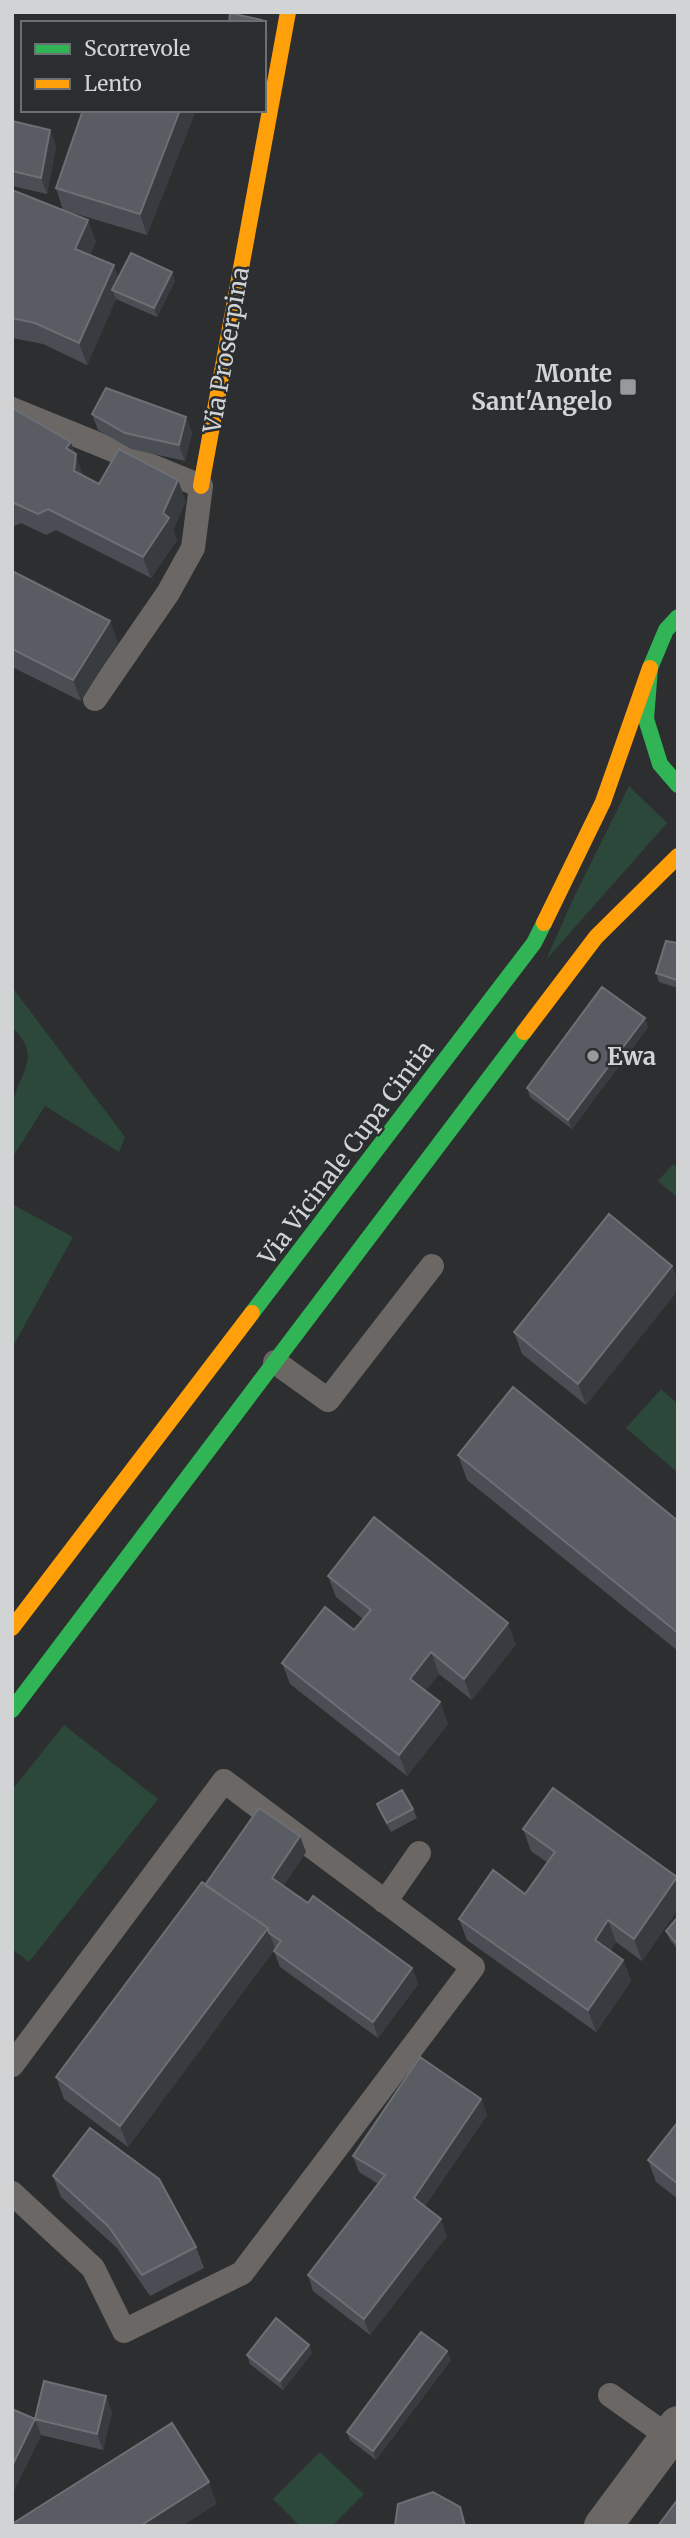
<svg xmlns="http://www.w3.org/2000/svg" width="690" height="2538" viewBox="0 0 690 2538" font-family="Merriweather,serif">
<rect width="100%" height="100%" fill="#2c2e30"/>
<path fill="#2c483a" d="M629,786L667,823L546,960L574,897Z
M12,987L125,1137L119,1152L45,1106L12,1158C12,1140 9,1119 13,1102C20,1071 43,1057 12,1027Z
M673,1164L678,1168V1198L658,1181Z
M12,1204L73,1237L12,1348Z
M661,1389L678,1404V1473L626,1428Z
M64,1725L158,1799L29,1962L12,1949V1790Z
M320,2452L364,2494L332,2526H300L273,2499Z"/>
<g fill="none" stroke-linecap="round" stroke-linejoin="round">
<path stroke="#6b6765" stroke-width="24" d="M12,409L201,486L193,548L168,593L95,699
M275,1362L328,1400L432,1266
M385,1902L419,1853
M12,2065L224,1781L473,1967L242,2273L124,2331L93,2268L12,2193
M610,2395L669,2437"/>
<path stroke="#6b6765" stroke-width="38" d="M603,2526L678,2425"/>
<path stroke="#30b455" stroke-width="16" d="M678,617L666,630L650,668L646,719L660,764L678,785
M252,1313L534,943L544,923
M12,1710L524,1032"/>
<path stroke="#ff9f0a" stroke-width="16" d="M201,486L288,12
M544,923L603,802L650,668
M524,1032L596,937L678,856
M12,1628L252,1313"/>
</g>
<path fill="#4a4e54" d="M83,110H196L147,235L63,210L56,188Z
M12,121L50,130L56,147L47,194L12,186Z
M12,190L96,241L90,255L119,278L175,281L157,317L116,299L87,365L43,344L12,338Z
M12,408L74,453L83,476L99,484L186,501L173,530L177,540L151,578L56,530L46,535L21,523L12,527Z
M92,414L186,417L192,433L185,461L131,449L98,430Z
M12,571L118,642L81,701L12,667Z
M678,943V988L659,982L656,973Z
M648,1027L572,1129L530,1097L527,1088Z
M672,1266L678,1281V1290L586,1405L522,1354L514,1332Z
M458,1455L678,1521V1651L467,1480Z
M328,1576L516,1644L472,1700L439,1674L425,1691L440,1702L448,1724L407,1776L290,1684L282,1663L354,1630L363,1619L336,1597Z
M377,1804L413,1809L417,1818L391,1832L380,1813Z
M523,1829L677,1877L678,1879V1909L642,1961L616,1942L610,1951L623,1960L631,1981L596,2032L467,1940L459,1919L525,1894L548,1863L531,1851Z
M306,1852L283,1886L308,1903L412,1968L418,1984L378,2038L280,1967L274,1951L275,1949L128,2147L64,2099L56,2077L205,1885Z
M678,1917V1950L670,1940L666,1931Z
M481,2099L487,2115L425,2206L447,2236L370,2335L313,2291L308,2275L378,2184L359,2172L353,2156Z
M678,2122V2199L656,2182L648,2160Z
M53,2176L196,2247L204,2268L150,2296L117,2248L61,2197Z
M309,2345L312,2353L283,2390L250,2364L247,2355Z
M447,2351L451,2360L376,2460L350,2440L347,2432Z
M12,2409L35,2419L112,2412L103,2450L41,2435L12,2495Z"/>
<path fill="#383b40" d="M264,27L268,36L264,55Z
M180,110H196L147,235L140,214Z
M50,130L56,147L47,194L41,178Z
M88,220L96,241L83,271L75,249Z
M114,265L121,286L112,290L116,299L87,365L79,343Z
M172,272L175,281L157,317L154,308Z
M186,417L192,433L185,461L179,445Z
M71,442L83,475L82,492L66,448Z
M178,480L186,501L173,530L177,540L151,578L143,557Z
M110,621L118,642L81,701L73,680Z
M645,1018L648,1027L572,1129L568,1120Z
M672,1266L678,1281V1290L586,1405L578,1384Z
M508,1623L516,1644L472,1700L464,1679Z
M431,1652L439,1674L418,1700L410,1679Z
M440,1702L448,1724L407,1776L399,1755Z
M300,1836L306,1852L278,1894L272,1878Z
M677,1877L678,1909L642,1961L634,1939Z
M608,1920L616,1942L602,1961L595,1940Z
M268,1928L275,1949L128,2147L120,2126Z
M623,1960L631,1981L596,2032L588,2010Z
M412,1968L418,1984L378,2038L373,2022Z
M481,2099L487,2115L420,2214L414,2198Z
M441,2219L447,2236L370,2335L364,2319Z
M309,2345L312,2353L283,2390L280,2381Z
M447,2351L451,2360L376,2460L373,2451Z
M106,2396L112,2412L103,2450L97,2434Z
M35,2419L41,2435L12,2495V2466Z
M209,2482L217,2504L182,2526H140Z"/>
<path fill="#595c62" stroke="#6c6f74" stroke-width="2" d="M230,13L262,20L261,23H229Z
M83,110H180L140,214L56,188Z
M12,121L50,130L41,178L12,171Z
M12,190L88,220L75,249L114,265L79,343L35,323L12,318Z
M131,253L172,272L154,308L112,290Z
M106,388L186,417L179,445L125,433L92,414Z
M12,408L71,442L66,448L76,454L74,471L99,484L119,449L178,480L163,513L169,518L143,557L48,509L38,514L12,502Z
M12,571L110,621L73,680L12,649Z
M666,941L678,943L677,980L656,973Z
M602,987L645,1018L568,1120L527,1088Z
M609,1214L672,1266L578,1384L514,1332Z
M513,1387L678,1521V1633L458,1455Z
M374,1517L508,1623L464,1679L431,1652L410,1679L440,1702L399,1755L282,1663L325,1607L354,1630L371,1610L328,1576Z
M553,1788L677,1877L634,1939L608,1920L595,1940L623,1960L588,2010L459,1919L493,1870L525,1894L555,1852L523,1829Z
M402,1790L413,1809L387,1823L377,1804Z
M259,1808L300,1836L272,1878L308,1903L313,1896L412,1968L373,2022L274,1951L281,1941L269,1933L268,1928L205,1885Z
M202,1882L268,1928L120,2126L56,2077Z
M678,1917V1945L666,1931Z
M420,2057L481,2099L414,2198L441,2219L364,2319L308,2275L385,2175L353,2156Z
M678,2122V2184L648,2160Z
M90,2128L159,2179L196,2247L142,2275L109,2227L53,2176Z
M276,2318L309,2345L280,2381L247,2355Z
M421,2332L447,2351L373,2451L347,2432Z
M44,2381L106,2396L97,2434L35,2419Z
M12,2409L35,2419L12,2466Z
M172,2423L209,2482L140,2526H12V2524Z
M433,2492L460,2507L465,2526H395L398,2504Z
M678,2499V2526H658Z"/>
<g fill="#97999b" stroke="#2b2e31" stroke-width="2.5">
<rect x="619" y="378" width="18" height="18" rx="3.5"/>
<circle cx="593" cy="1056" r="7"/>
</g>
<g text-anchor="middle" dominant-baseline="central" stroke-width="5" stroke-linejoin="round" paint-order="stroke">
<g font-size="24" fill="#d1d3d5" stroke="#2b2e31">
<text transform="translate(226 350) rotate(-80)">Via Proserpina</text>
<text transform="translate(346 1153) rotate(-53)">Via Vicinale Cupa Cintia</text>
</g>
<g font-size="24" font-weight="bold" fill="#d1d3d5" stroke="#2b2e31" text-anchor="end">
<text x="612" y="373">Monte<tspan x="612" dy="28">Sant'Angelo</tspan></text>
<text x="607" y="1056" text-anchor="start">Ewa</text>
</g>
</g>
<rect width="690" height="2538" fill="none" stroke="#d1d3d5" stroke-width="28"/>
<rect x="21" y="21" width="245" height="91" fill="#2b2e31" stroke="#6d7073" stroke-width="2"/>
<rect x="35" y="44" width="35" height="10" fill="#30b455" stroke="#6d7073" stroke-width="2"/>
<text x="84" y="56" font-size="21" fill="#d1d3d5">Scorrevole</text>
<rect x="35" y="79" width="35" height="10" fill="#ff9f0a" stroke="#6d7073" stroke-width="2"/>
<text x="84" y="91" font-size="21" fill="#d1d3d5">Lento</text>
</svg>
